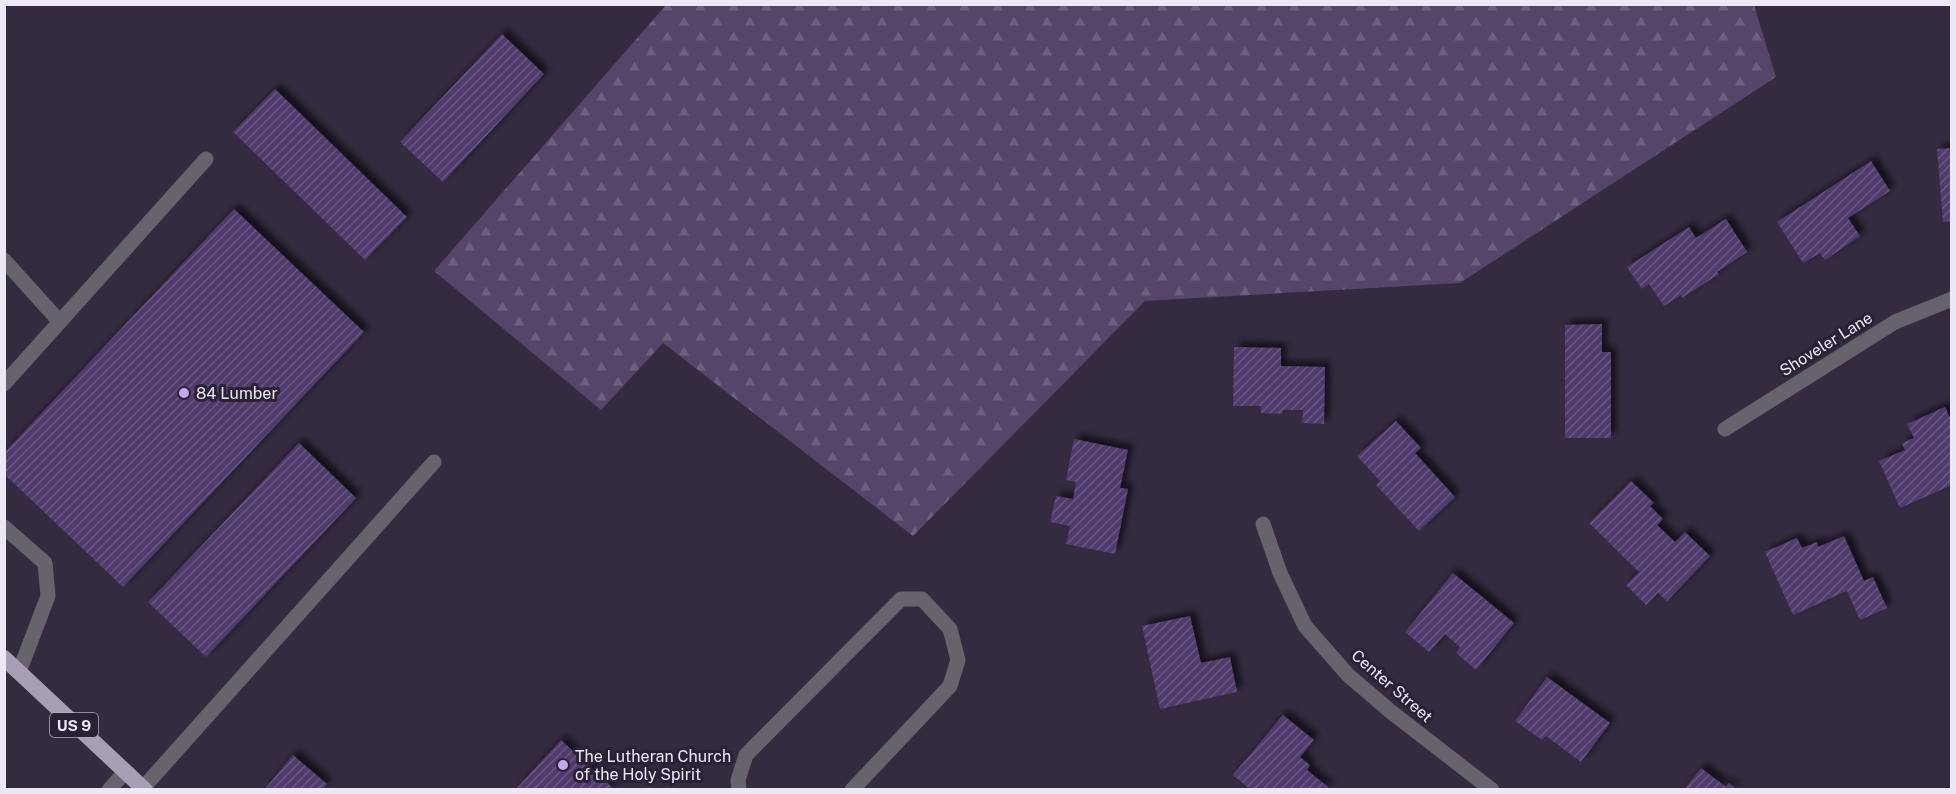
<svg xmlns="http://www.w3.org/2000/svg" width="1956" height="794" viewBox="0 0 1956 794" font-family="'Public Sans',sans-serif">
<defs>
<pattern id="forest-firs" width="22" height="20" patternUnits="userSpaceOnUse" patternTransform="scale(1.5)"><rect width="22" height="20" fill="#544569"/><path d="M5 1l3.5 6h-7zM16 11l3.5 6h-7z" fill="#6d607f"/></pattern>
<pattern id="building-hatch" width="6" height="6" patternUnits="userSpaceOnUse" patternTransform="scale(1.5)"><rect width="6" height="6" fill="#503a6c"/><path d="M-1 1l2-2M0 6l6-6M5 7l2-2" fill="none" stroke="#6a5682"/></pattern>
<filter id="shadow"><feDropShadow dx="5.5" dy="-5.5" stdDeviation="3" flood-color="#0009"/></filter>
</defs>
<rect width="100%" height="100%" fill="#342b40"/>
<path fill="url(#forest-firs)" d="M666,5H1754L1776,77L1460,283L1145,301L913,536L663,343L601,410L434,271Z"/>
<path fill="url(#building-hatch)" filter="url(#shadow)" d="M502,34L544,74L443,182L400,142Z
M275,89L407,217L365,260L233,132Z
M1952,148V221L1943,222L1937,149Z
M1871,161L1890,191L1848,218L1860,236L1825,260L1820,253L1803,263L1777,222Z
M234,209L364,332L123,587L4,474V453Z
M1726,219L1747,252L1717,272L1719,274L1682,298L1681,295L1664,306L1649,284L1642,289L1627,267L1689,227L1696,238Z
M1602,324V352H1611V438H1565V325Z
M1234,347L1281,348V366L1325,367L1324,424L1302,423L1303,410H1283L1282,414L1261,413V406H1233Z
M1945,407L1952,422V485L1900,508L1879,461L1905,450L1902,443L1914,438L1907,424Z
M1396,421L1421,448L1415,453L1455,497L1419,531L1376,485L1380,481L1357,456Z
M1074,439L1128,450L1120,488L1128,489L1115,554L1066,544L1070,526L1050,522L1056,496L1073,499L1076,482L1066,480Z
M299,443L356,498L206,657L148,602Z
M1631,481L1654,503L1650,506L1663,519L1657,525L1675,542L1685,532L1710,556L1667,601L1658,593L1646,605L1626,585L1639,572L1589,523Z
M1844,536L1864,581L1873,577L1887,608L1860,620L1847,591L1793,615L1765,552L1797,538L1802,548L1817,542L1818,547Z
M1453,573L1514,623L1476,670L1456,653L1460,647L1445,634L1429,652L1405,632Z
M1190,616L1201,663L1230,657L1237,692L1160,709L1142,626Z
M1547,677L1610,723L1581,762L1546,736L1542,740L1515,721Z
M1283,715L1314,740L1300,757L1310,765L1307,770L1328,787L1326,790H1251L1233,775Z
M561,740L615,790H515Z
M293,755L327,784L322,790H264Z
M1701,768L1726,787L1729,783L1737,790H1684Z"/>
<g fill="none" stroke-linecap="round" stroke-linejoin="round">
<path stroke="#67636d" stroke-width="15" d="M4,260L60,322
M4,384L206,159
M4,527L45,563L48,596L19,672
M143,788L434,462
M109,790L125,772
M739,790L738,780L746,755L901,599H922L950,629L958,660L950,686L852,790"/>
<path stroke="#67636d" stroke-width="15" d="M1725,429L1895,322L1952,299
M1263,524L1280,573L1305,626L1348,675L1390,711L1492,790"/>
<path stroke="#a89eb6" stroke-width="16" d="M4,658L145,790"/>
</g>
<g fill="#c5a6f0" stroke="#2a2135" stroke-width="2">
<circle cx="184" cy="393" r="6"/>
<circle cx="563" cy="765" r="6"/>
</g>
<g text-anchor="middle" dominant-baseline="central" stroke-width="6" stroke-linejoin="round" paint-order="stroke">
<rect fill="#2a2135" stroke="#b2acbc" stroke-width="1.5" x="50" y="713" width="48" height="24" rx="4.5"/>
<g font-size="15" font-weight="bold" fill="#ede8f6">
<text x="74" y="725">US 9</text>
</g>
<g font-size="16" fill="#ede8f6" stroke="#2a2135">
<text transform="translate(1826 344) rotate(-32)">Shoveler Lane</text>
<text transform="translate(1392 686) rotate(41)">Center Street</text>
</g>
<g font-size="16" fill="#ede8f6" stroke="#2a2135" text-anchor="start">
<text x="196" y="393">84 Lumber</text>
<text x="575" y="756">The Lutheran Church<tspan x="575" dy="18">of the Holy Spirit</tspan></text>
</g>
</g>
<rect width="1956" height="794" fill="none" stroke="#ede8f6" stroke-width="12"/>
</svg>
